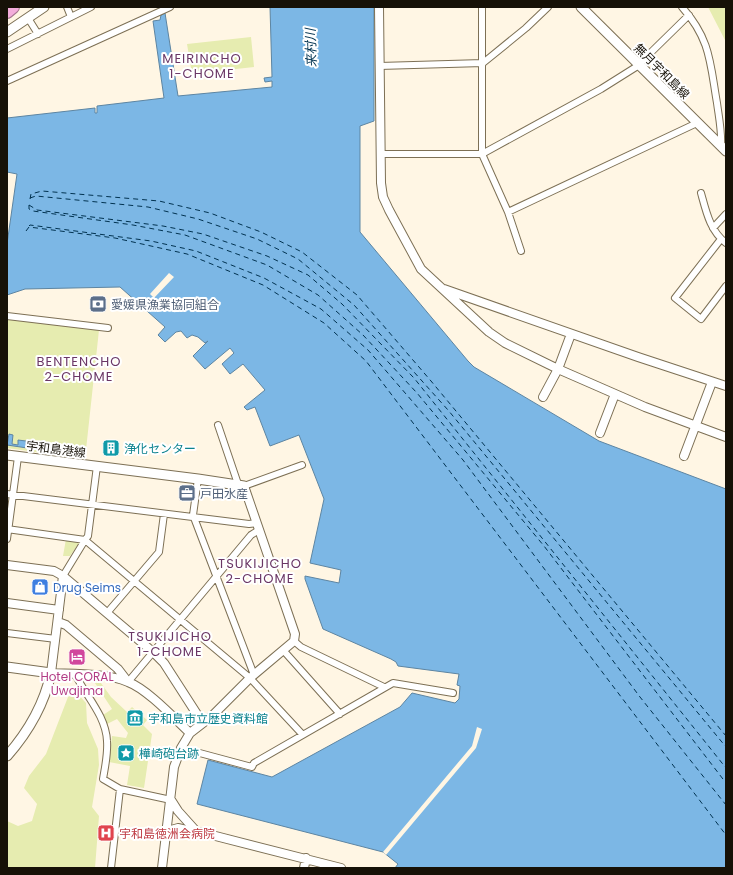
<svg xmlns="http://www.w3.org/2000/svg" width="733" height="875" viewBox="0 0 733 875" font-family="Poppins,'Noto Sans JP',sans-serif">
<rect width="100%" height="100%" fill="#fff6e4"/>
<path fill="#e6ecb0" d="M708,7H726V42Z
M251,37L254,67L192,74L187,44Z
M7,318L99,330L85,459L7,448Z
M66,539L79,543L70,556H63Z
M95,683H101L111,697L127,712L132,707L147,720L143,725L152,734L144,788L127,785L130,766L109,762L112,736L126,738L128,733L117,719L107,724L103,715L112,709Z
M76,692L86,703L87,723L98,749L99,765L92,807L99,816L95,868H7V821L18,826L32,821L37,804L24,788L29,776L46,754L68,697Z"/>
<path fill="#7cb7e5" stroke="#5d85a2" d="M270,7H374V121L360,126V232L468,361L474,367L599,441L726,489V868H395L398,864L383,852L197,804L208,760L272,777L400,707L412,693L455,703L459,699L460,686L457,685L459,674L398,666L396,662L391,659L323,629L305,579V576L339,583L341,570L310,563L324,499L299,435L270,446L255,407L247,410L244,407L265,390L243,364L230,374L222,364L234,353L230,348L205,369L193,356L208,341L205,343L198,337L192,335L187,338L181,331L176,332L165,342L158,335L165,327L120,287L25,289L7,295V244L17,174L7,172V118L95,108V113H97V106L164,98L153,21L160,20L161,15L165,13L178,96L272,87V81L265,82L264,78L272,77Z
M9,434L13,435L12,444L18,445V440L26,441V444L57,449L60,452L82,455L81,456L7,445Z"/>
<path fill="#fff6e4" d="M169,273L174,277L154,298L150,294Z
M477,727L482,729L476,748L386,855L383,852L472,746Z"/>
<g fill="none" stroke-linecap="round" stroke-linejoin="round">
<path stroke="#013250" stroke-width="1" stroke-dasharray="5 4" stroke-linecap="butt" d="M30,198L36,196L148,207L198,219L257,239L298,259L354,305L448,410L726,747
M30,199L31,194L42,191L159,201L210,213L261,232L302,252L357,295L431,381L726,736
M29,205V209L33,211L133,225L185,235L267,265L318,295L363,335L417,393L544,546L726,783
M29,205L37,210L163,226L203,234L267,256L308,275L342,304L414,378L726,768
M29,226L30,225L151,241L196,251L264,278L321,309L368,350L463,460L640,697L726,805
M26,231L29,227L115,238L187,254L263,285L324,323L366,361L726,835"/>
<g stroke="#7d7055" stroke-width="8">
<path id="minor" d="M67,7L71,17
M482,7V154L508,212L521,251
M682,7C711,40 710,63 717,103C719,118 722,132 721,146
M28,18L38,34
M7,49L91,7
M379,66L483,63L526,28L548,7
M7,81L170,7
M381,154H482L601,89L636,67L689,15
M701,193C706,211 710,231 726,243
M508,212L697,123
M713,228L726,214
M721,239L675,298L701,319L726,286
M7,316L108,328
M218,425L238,484
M97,466L88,536L85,540L250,678L302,734
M198,479L193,515L254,675
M244,486L302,465
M7,494L249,524L257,523
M7,529L85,540L63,576
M7,539L18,457
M107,613L159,552L164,514
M7,633L56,639
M294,641L301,647L384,687
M283,650L340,714
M75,674C86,696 106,716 107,741C108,754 105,767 103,779L120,789L171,800
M128,682L251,535L259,530
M181,748L252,767L254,763L393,683L453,693
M167,830L178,827L196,831
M111,868L120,789"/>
</g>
<g stroke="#7d7055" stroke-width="10">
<path id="tertiary" d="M379,7L381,183L383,197L389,210L421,269L489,332L505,343L558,369L645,407L726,437
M444,289L638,357L726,386
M543,397L558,369L571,334
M600,433L615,394
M684,456L712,382
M7,565L54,571L63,576L51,673C74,674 107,673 128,682C147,689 174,718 190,733L181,748L174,767L162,868
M63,576L153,652L164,663L202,722
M7,603L59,610
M58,622L66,625L118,669L128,682
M190,733L212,716L250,678L294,641L295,634L244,486
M171,800L178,811L196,831L341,868
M304,868L306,858"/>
</g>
<g stroke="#7d7055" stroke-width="11">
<path id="secondary" d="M581,7L726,151
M7,32L44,7
M7,455L198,479L244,486
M7,667L51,673C44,705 29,731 7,756"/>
</g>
<g stroke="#a67691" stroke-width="14">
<path id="motorway" d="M7,12L13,7"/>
</g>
<use href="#minor" stroke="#fff" stroke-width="6"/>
<use href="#tertiary" stroke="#fff" stroke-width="8"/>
<use href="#secondary" stroke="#fff" stroke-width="9"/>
<use href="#motorway" stroke="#f3addb" stroke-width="12"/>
</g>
<defs>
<g id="bank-square" transform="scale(0.9)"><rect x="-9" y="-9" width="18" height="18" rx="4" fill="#5c6f8a" stroke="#fff"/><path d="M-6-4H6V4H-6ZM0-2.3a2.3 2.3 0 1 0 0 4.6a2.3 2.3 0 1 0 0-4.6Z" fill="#fff"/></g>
<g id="building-square" transform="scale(0.9)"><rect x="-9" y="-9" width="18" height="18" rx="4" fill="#0f9aa8" stroke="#fff"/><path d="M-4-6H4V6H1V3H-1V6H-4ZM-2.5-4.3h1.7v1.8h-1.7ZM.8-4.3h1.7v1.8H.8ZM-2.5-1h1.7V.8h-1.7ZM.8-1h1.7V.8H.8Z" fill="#fff"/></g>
<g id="office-square" transform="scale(0.9)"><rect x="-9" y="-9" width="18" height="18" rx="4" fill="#5c6f8a" stroke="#fff"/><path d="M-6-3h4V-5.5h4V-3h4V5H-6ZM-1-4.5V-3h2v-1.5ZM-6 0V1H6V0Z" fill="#fff"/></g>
<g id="shop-square" transform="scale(0.9)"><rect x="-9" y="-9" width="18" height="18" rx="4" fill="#3f7fe0" stroke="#fff"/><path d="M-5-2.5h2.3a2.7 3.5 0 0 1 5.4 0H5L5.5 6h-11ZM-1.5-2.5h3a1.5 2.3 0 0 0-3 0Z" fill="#fff"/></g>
<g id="hotel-square" transform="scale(0.9)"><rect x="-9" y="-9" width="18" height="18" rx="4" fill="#d1479c" stroke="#fff"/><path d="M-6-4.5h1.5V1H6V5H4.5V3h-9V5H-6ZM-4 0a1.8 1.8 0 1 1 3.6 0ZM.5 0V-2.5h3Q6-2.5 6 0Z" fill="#fff"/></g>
<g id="museum-square" transform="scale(0.9)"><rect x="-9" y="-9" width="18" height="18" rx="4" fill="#0f9aa8" stroke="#fff"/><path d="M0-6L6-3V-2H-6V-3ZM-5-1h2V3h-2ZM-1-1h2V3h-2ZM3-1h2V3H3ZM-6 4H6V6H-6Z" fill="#fff"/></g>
<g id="sight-square" transform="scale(0.9)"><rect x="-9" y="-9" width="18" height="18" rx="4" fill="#0f9aa8" stroke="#fff"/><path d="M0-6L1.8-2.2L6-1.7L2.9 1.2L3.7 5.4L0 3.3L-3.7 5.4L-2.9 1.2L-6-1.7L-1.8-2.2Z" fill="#fff"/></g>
<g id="hospital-square" transform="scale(0.9)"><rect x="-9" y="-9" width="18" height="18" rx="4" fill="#e0444e" stroke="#fff"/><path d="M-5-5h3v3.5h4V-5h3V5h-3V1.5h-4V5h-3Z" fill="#fff"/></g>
</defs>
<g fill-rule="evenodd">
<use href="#bank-square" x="98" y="304"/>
<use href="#building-square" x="111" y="448"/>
<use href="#office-square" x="187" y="493"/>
<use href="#shop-square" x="40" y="587"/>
<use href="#hotel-square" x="77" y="657"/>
<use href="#museum-square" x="135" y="718"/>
<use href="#sight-square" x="126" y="753"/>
<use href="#hospital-square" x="106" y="833"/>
</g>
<g text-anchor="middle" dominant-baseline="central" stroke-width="4" stroke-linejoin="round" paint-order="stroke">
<g font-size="12" fill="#161107" stroke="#fff">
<text transform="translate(662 71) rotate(45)">無月宇和島線</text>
<text transform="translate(56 449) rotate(7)">宇和島港線</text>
</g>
<g font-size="12" fill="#4e5e75" stroke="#fff" text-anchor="start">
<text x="111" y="304">愛媛県漁業協同組合</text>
<text x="200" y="493">戸田水産</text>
</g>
<g font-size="12" fill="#0d838f" stroke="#fff" text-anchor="start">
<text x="124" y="448">浄化センター</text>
<text x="148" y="718">宇和島市立歴史資料館</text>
<text x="139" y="753">樺崎砲台跡</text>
</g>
<g font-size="12" fill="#366cbe" stroke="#fff" text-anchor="start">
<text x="53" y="587">Drug Seims</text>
</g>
<g font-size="12" fill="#b23c85" stroke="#fff">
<text x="77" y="676">Hotel CORAL<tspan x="77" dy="14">Uwajima</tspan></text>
</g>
<g font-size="12" fill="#be3a42" stroke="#fff" text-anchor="start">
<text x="119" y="833">宇和島徳洲会病院</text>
</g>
<g font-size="13" font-style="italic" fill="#013250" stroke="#fff">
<text transform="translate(311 48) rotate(-92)">来村川</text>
</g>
<g font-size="13" letter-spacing="1" fill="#6a3665" stroke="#fff">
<text x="202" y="58">MEIRINCHO<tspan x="202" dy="15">1-CHOME</tspan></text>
<text x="79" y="361">BENTENCHO<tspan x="79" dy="15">2-CHOME</tspan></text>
<text x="260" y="563">TSUKIJICHO<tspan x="260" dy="15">2-CHOME</tspan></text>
<text x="170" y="636">TSUKIJICHO<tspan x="170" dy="15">1-CHOME</tspan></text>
</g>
</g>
<rect width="733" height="875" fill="none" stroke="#161107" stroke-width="16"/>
</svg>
